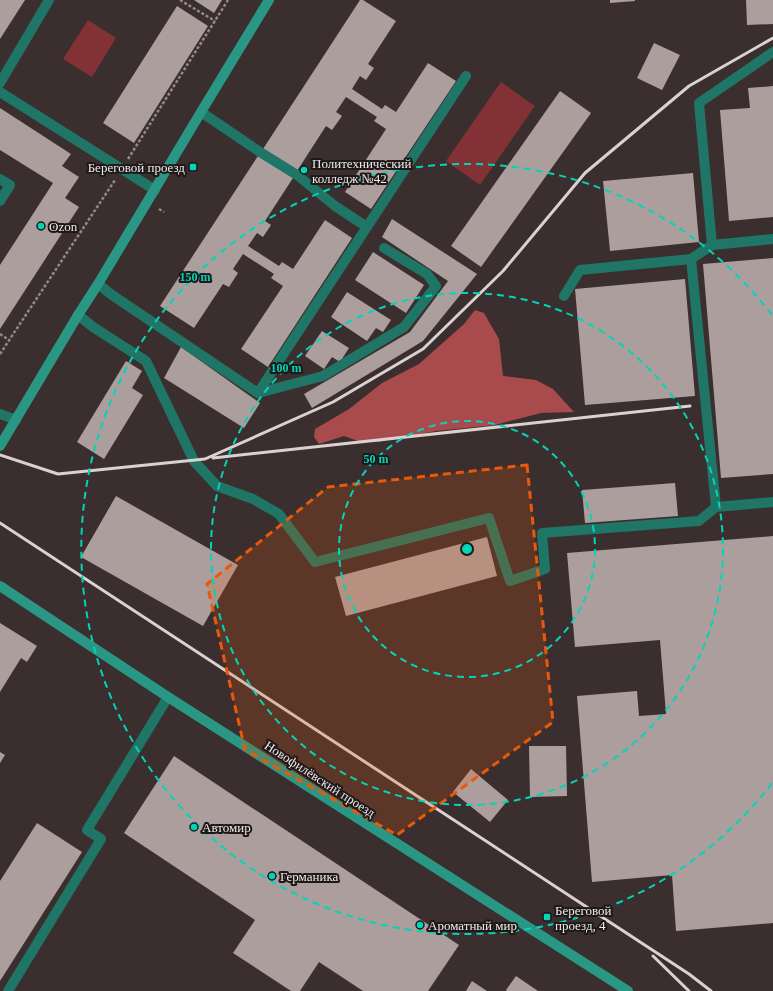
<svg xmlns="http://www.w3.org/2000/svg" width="773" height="991" viewBox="0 0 773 991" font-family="'Times New Roman',serif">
<rect width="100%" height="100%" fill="#3a2e2e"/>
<path fill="#823235" d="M88,20L116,38L92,77L63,59Z
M501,82L535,106L480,185L446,161Z"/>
<path fill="#a94a4c" d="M475,310L484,313L499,339L503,376L536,380L553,389L574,412L541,413L495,425L436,431L378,442H361L344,436L319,444L314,437L315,429L349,409L382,383L419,364L464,324Z"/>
<path fill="#ad9e9e" d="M0,0H25L0,39Z
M194,0H222L214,13Z
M360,0H363L396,21L368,64L374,68L366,80L360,76L352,89L382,109L385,105L396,112L428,63L456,81L371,209L345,192L386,129L374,121L377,117L346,97L336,112L342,116L332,130L326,126L297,171L263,149Z
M610,0H635V1L610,3Z
M746,0H773V24L747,25Z
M177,6L208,26L134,143L103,123Z
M654,43L680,55L662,90L637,78Z
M773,86V217L729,221L720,110L750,108L748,88Z
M560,91L591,113L481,267L451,246Z
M0,108L71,154L62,166L79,177L65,198L79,207L0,329V265L53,183L0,150Z
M258,156L293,178L265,221L271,225L263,237L257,233L248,246L279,266L282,262L293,269L325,220L352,238L268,367L241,349L283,286L271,278L274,274L243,254L233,269L238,273L229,287L223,284L194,328L160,306Z
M693,173L699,242L610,251L603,181Z
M392,219L477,274L423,341L312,408L304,394L410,332L448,281L382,237Z
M373,252L424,285L406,313L355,280Z
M773,258V474L721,478L703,264Z
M685,279L695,396L585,405L575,289Z
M347,292L391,320L383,332L376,328L367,341L331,317Z
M322,331L349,348L340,362L332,357L324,369L305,356Z
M181,347L260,403L244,428L164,378Z
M126,361L142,371L132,388L143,395L104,459L77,442Z
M675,483L678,516L585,523L582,490Z
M116,496L238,565L203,626L81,557Z
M773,536V923L676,931L672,875L592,882L577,696L637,691L639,716L666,714L660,640L575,647L567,553Z
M487,537L497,576L346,616L335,577Z
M0,623L37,646L27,662L21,658L0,692Z
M529,746H566L567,796L530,797Z
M0,752L5,755L0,763Z
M174,756L459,945L428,991H363L319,962L300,991H291L233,953L255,920L124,833Z
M471,769L508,800L490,822L453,792Z
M37,823L82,852L0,981V881Z
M516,976L538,991H507L506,990Z
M472,981L487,991H466Z"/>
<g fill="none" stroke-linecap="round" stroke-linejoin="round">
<path stroke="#938989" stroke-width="2.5" stroke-dasharray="3 2" stroke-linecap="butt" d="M180,0L215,21
M128,159L228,0
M159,209L164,212
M0,334L9,340
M0,354L115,180"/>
<path stroke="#207666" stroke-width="10" d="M773,52L699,103L712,245L773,239
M0,83L49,0
M0,92L155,190
M201,112L260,152L297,175L335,206L367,227
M0,179L10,185L0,201
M691,259L712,245
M98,284L112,295L258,393L323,376L404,327L436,286L427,274L384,248
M564,296L580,270L691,259L716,507L773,502
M78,315L93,327L146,361L194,461L217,486L253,499L279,514L315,562L489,518L510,581L545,569L542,533L699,521L716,507
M258,393L466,76
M0,414L16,420
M8,991L101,839L87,830L168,697"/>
<path stroke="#299783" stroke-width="10" d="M0,446L78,315L98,284L201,112L269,0
M0,586L168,697L628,991"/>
<path stroke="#dad1d1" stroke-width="3" d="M0,455L58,474L205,459L333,402L423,349L503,271L585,173L689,86L773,38
M213,458L690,406
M0,523L689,974L711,991
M653,956L689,991"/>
</g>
<path fill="#e8590c" fill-opacity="0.2" stroke="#e8590c" stroke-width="3" stroke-dasharray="8 5" stroke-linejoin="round" d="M527,465L553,722L397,835L245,750L207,584L328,487Z"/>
<g fill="none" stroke="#00d5b7" stroke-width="2" stroke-dasharray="7 5">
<circle cx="467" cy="549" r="128"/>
<circle cx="467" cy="549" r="256"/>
<path d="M772 783A385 385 0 1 1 772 315"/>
</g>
<g fill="#00d5b7" stroke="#1e1818" stroke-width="1.5">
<rect x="189" y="163" width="8" height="8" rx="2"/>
<circle cx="304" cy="170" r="4"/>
<circle cx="41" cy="226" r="4"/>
<circle cx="194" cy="827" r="4"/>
<circle cx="272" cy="876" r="4"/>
<rect x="543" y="913" width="8" height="8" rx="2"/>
<circle cx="420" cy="925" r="4"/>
</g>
<g text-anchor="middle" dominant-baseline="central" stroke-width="4" stroke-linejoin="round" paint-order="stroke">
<g font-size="13" fill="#f2eaea" stroke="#1e1818" text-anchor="start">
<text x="312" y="163">Политехнический<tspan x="312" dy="15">колледж №42</tspan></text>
<text x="185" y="167" text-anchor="end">Береговой проезд</text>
<text x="49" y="226">Ozon</text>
<text x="202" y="827">Автомир</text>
<text x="280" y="876">Германика</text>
<text x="555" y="910">Береговой<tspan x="555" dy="15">проезд, 4</tspan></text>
<text x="428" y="925">Ароматный мир</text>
</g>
<g font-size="13" fill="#f2eaea" stroke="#1e1818">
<text transform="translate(320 779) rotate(33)">Новофилёвский проезд</text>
</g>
</g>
<circle cx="467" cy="549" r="6" fill="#00d5b7" stroke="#1e1818" stroke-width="2"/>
<g font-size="12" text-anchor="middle" font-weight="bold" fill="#00d5b7" stroke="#1e1818" stroke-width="4" stroke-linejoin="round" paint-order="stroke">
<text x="195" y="281">150 m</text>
<text x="286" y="372">100 m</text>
<text x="376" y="463">50 m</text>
</g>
</svg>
